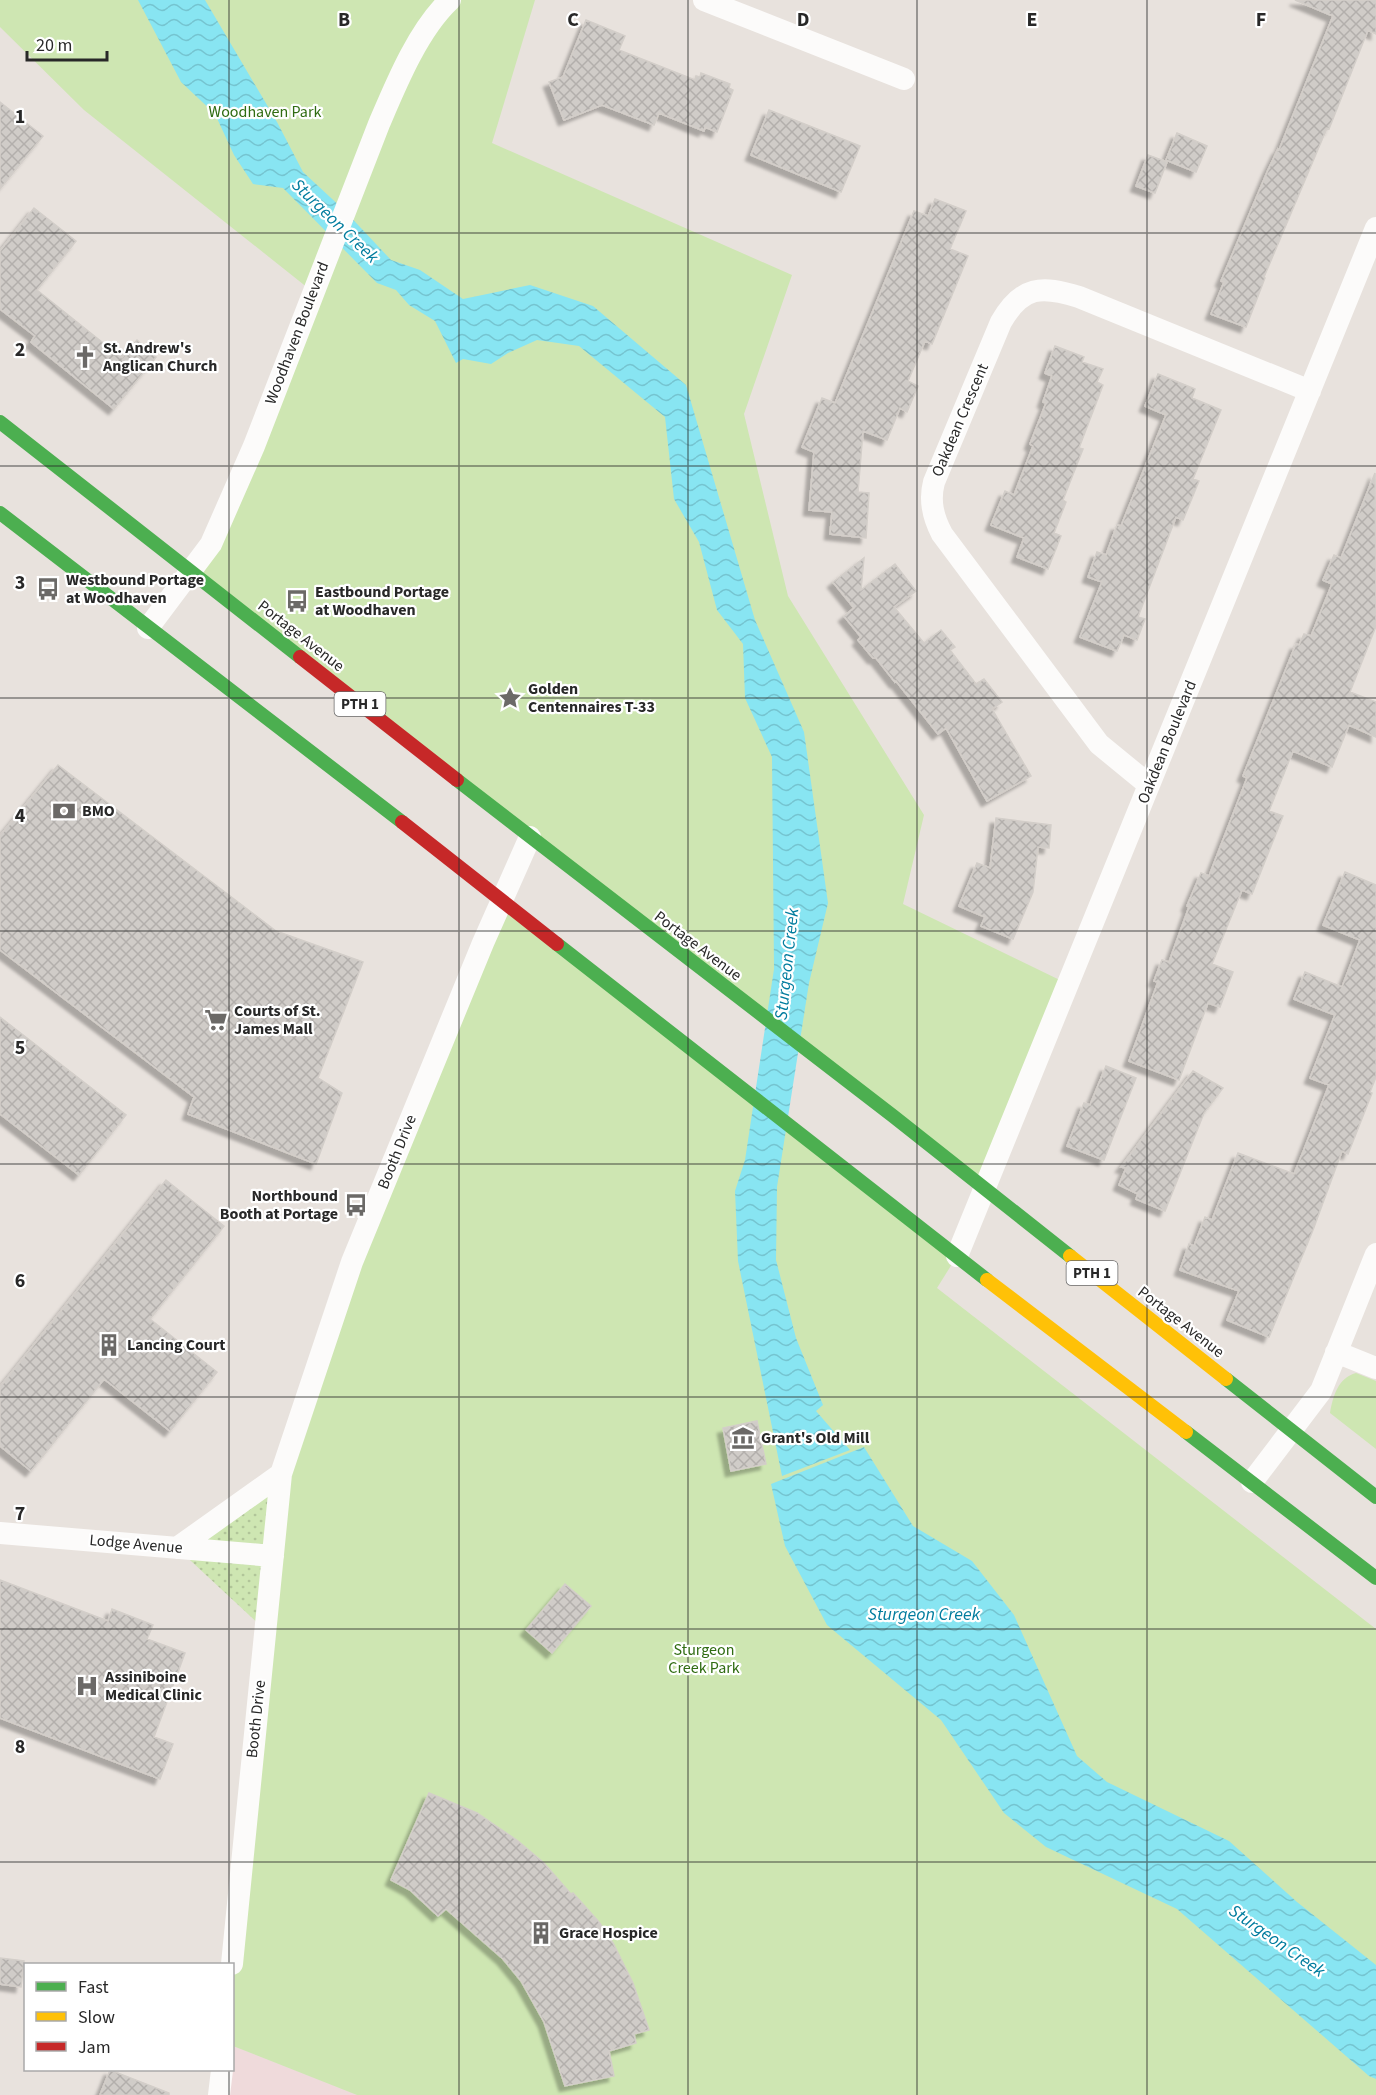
<svg xmlns="http://www.w3.org/2000/svg" width="1376" height="2095" viewBox="0 0 1376 2095" font-family="'Source Sans 3',sans-serif">
<defs>
<pattern id="grass-dots" width="8" height="8" patternUnits="userSpaceOnUse" patternTransform="scale(1.5)"><rect width="8" height="8" fill="#cee6b2"/><path d="M2 2h.1M6 6h.1" fill="none" stroke="#b1c599" stroke-width="1.8" stroke-linecap="round"/></pattern>
<pattern id="water-waves" width="16" height="10" patternUnits="userSpaceOnUse" patternTransform="scale(1.5)"><rect width="16" height="10" fill="#88e5f2"/><path d="M0 5q4-4 8 0t8 0" fill="none" stroke="#75c4d0"/></pattern>
<pattern id="building-cross-hatch" width="8" height="8" patternUnits="userSpaceOnUse" patternTransform="scale(1.5)"><rect width="8" height="8" fill="#d0ccc8"/><path d="M0 0l8 8M0 8l8-8" fill="none" stroke="#b3afac"/></pattern>
<filter id="shadow"><feDropShadow dx="-5.5" dy="5.5" stdDeviation="1.5" flood-color="#0004"/></filter>
</defs>
<rect width="100%" height="100%" fill="#e8e2dd"/>
<path fill="#efdadb" d="M233,2046L357,2095H219L232,2070Z"/>
<path fill="url(#grass-dots)" d="M281,1474L265,1630L177,1548Z"/>
<path fill="#cee6b2" d="M0,0H535L492,143L792,275L744,414L788,596L924,815L903,904L1068,984L983,1188L190,570L313,292L84,110L0,27Z
M502,901L957,1256L937,1288L1376,1629V2095H357L233,2046L232,1964L281,1474Z
M1356,1373L1376,1381V1449L1330,1413C1333,1396 1338,1378 1356,1373Z"/>
<path fill="url(#water-waves)" d="M138,0H205L277,122L303,172L344,210L391,260L420,270L463,299L530,285L593,306L686,385L755,620L804,732L828,903L809,983L777,1187L776,1260L796,1338L823,1405L816,1411L850,1450L782,1476L738,1261L735,1191L745,1160L774,969L772,757L745,698L743,644L717,610L699,542L674,499L665,417L579,346L537,340L508,353L491,364L463,359L456,363L435,321L409,305L396,290L377,283L283,188L253,184L234,155L215,114L181,82Z
M864,1447L913,1526L972,1561L1014,1615L1077,1756L1107,1782L1229,1841L1297,1902L1376,1965V2079L1369,2076L1177,1909L1046,1847L1004,1813L941,1720L827,1625L785,1546L771,1484Z"/>
<path fill="url(#building-cross-hatch)" stroke="#d3cec9" stroke-width="1.5" filter="url(#shadow)" d="M1295,0H1376V34L1368,30L1329,129L1327,128L1264,277L1265,278L1246,327L1211,314L1224,282L1221,281L1268,170L1278,149L1279,150L1333,16Z
M586,20L625,36L619,50L695,80L696,76L700,77L701,73L730,84L729,88L733,90L717,132L705,127L704,131L659,113L654,125L602,105L564,120L549,82L563,77Z
M0,102L43,136L0,189Z
M769,110L860,146L841,192L751,155Z
M1177,133L1207,146L1196,172L1166,160Z
M1148,155L1167,162L1155,193L1136,186Z
M935,199L966,211L950,249L968,256L932,344L925,341L908,381L918,386L907,412L900,408L887,440L863,431L858,492L869,493L866,538L830,534L832,512L809,510L814,452L802,447L822,398L835,403L914,211L928,216Z
M34,208L76,241L37,290L122,358L137,340L156,357L114,409L31,342L35,336L0,309V251Z
M1055,346L1084,357L1082,362L1103,369L1097,382L1103,385L1079,448L1083,449L1063,500L1066,502L1054,533L1061,536L1048,569L1017,557L1024,538L991,525L1005,491L1014,495L1033,446L1030,444L1046,403L1043,402L1052,376L1045,373Z
M1158,374L1195,389L1192,398L1221,410L1193,479L1199,481L1183,520L1176,517L1138,617L1145,619L1137,640L1124,635L1117,651L1080,637L1102,582L1088,577L1097,552L1106,555L1117,525L1121,526L1166,415L1145,406Z
M1375,473L1376,626L1350,692L1376,702V737L1349,725L1332,767L1293,751L1269,811L1283,816L1252,894L1242,890L1212,964L1233,972L1220,1007L1208,1003L1179,1080L1129,1061L1158,982L1154,981L1162,960L1169,962L1189,907L1187,906L1201,873L1209,876L1247,778L1243,776L1296,644L1299,645L1304,634L1311,636L1332,584L1323,580L1334,555L1341,558Z
M864,558L861,590L895,564L916,591L894,607L924,643L941,630L955,647L950,650L976,684L984,679L1002,702L992,709L1031,776L987,801L946,728L938,734L896,681L895,682L876,658H873L858,640L861,637L844,616L854,608L833,582Z
M58,765L276,931L363,962L318,1078L342,1093L316,1164L188,1114L194,1097L0,950V836Z
M996,818L1051,825L1049,848L1038,847L1033,892L1013,939L981,926L985,917L959,906L977,863L990,868Z
M1345,872L1376,885V1077L1370,1092L1372,1093L1348,1154L1342,1151L1313,1230L1269,1337L1227,1320L1239,1291L1180,1270L1189,1244L1194,1246L1205,1217L1212,1220L1238,1153L1294,1174L1303,1152L1329,1085L1310,1078L1335,1015L1294,999L1305,972L1342,987L1360,940L1323,925Z
M0,1017L126,1115L79,1175L0,1114Z
M1106,1066L1136,1078L1104,1160L1067,1146L1084,1103L1090,1105Z
M1193,1071L1223,1088L1204,1113L1165,1211L1136,1199L1138,1194L1119,1185L1126,1168L1121,1167Z
M166,1180L224,1226L150,1319L217,1372L170,1431L104,1379L31,1471L0,1446V1387Z
M757,1421L766,1464L731,1471L723,1428Z
M0,1580L108,1621L112,1609L153,1625L147,1639L185,1653L154,1737L173,1744L160,1779L0,1718Z
M565,1584L591,1606L552,1653L526,1630Z
M429,1793L477,1813L518,1841L544,1863L571,1894L573,1893L599,1922L613,1943L633,1983L649,2030L634,2034L636,2043L609,2051L614,2076L565,2086L544,2022L521,1981L503,1959L446,1909L438,1916L410,1890L391,1880Z
M0,1958L24,1961L21,1987L0,1984Z
M110,2070L169,2093V2095H100Z"/>
<g fill="none" stroke-linecap="round" stroke-linejoin="round">
<path stroke="#fcfbfa" stroke-width="22" d="M704,0L904,79
M148,628L211,544L254,446L379,124C396,84 418,30 450,0
M1149,785L1099,744L942,534C933,517 929,501 934,482L1001,322C1022,286 1041,285 1079,297L1310,391
M957,1256L1376,228
M1336,1352L1376,1368
M1252,1482L1321,1391L1376,1254
M0,1533L273,1556
M177,1548L281,1474
M232,1964L281,1474L352,1262L483,943L530,837
M219,2095L222,2070"/>
<path stroke="#4caf50" stroke-width="14" d="M0,422L300,657
M0,513L402,822
M457,780L893,1116L1070,1256
M557,944L987,1280
M1226,1379L1376,1497
M1186,1432L1376,1578"/>
<path stroke="#ffc107" stroke-width="14" d="M1070,1256L1226,1379
M987,1280L1186,1432"/>
<path stroke="#c62828" stroke-width="14" d="M300,657L457,780
M402,822L557,944"/>
</g>
<path fill="none" stroke="#282828" stroke-width="1.5" stroke-opacity="0.55" d="M229,0V1964M459,0V2095M688,0V2095M917,0V2095M1147,0V2095M0,233H1376M0,466H1376M0,698H1376M0,931H1376M0,1164H1376M0,1397H1376M0,1629H1376M0,1862H1376M229,2070V2095"/>
<defs>
<g id="church-bare" transform="scale(1.8)"><path d="M-1.2-6h2.4v3.5h3.3v2.4h-3.3V6h-2.4V-.1h-3.3v-2.4h3.3Z" fill="#6b6967" stroke="#fff" stroke-width="2.5" paint-order="stroke"/></g>
<g id="bus-bare" transform="scale(1.8)"><path d="M-5-6H5V4H4V6H2V4H-2V6H-4V4H-5ZM-3.5-4V0h7V-4ZM-3.5 1.2v1.5H-2V1.2ZM2 1.2v1.5H3.5V1.2Z" fill="#6b6967" stroke="#fff" stroke-width="2.5" paint-order="stroke"/></g>
<g id="sight-bare" transform="scale(1.8)"><path d="M0-6L1.8-2.2L6-1.7L2.9 1.2L3.7 5.4L0 3.3L-3.7 5.4L-2.9 1.2L-6-1.7L-1.8-2.2Z" fill="#6b6967" stroke="#fff" stroke-width="2.5" paint-order="stroke"/></g>
<g id="bank-bare" transform="scale(1.8)"><path d="M-6-4H6V4H-6ZM0-2.3a2.3 2.3 0 1 0 0 4.6a2.3 2.3 0 1 0 0-4.6Z" fill="#6b6967" stroke="#fff" stroke-width="2.5" paint-order="stroke"/></g>
<g id="supermarket-bare" transform="scale(1.8)"><path d="M-6-5.5h2.5l.6 2H6L4.5 2H-2.5L-4.4-4H-6ZM-1.5 3.2a1.3 1.3 0 1 0 .1 0ZM3 3.2a1.3 1.3 0 1 0 .1 0Z" fill="#6b6967" stroke="#fff" stroke-width="2.5" paint-order="stroke"/></g>
<g id="building-bare" transform="scale(1.8)"><path d="M-4-6H4V6H1V3H-1V6H-4ZM-2.5-4.3h1.7v1.8h-1.7ZM.8-4.3h1.7v1.8H.8ZM-2.5-1h1.7V.8h-1.7ZM.8-1h1.7V.8H.8Z" fill="#6b6967" stroke="#fff" stroke-width="2.5" paint-order="stroke"/></g>
<g id="museum-bare" transform="scale(1.8)"><path d="M0-6L6-3V-2H-6V-3ZM-5-1h2V3h-2ZM-1-1h2V3h-2ZM3-1h2V3H3ZM-6 4H6V6H-6Z" fill="#6b6967" stroke="#fff" stroke-width="2.5" paint-order="stroke"/></g>
<g id="hospital-bare" transform="scale(1.8)"><path d="M-5-5h3v3.5h4V-5h3V5h-3V1.5h-4V5h-3Z" fill="#6b6967" stroke="#fff" stroke-width="2.5" paint-order="stroke"/></g>
</defs>
<g fill-rule="evenodd">
<use href="#church-bare" x="85" y="357"/>
<use href="#bus-bare" x="48" y="589"/>
<use href="#bus-bare" x="297" y="601"/>
<use href="#sight-bare" x="510" y="698"/>
<use href="#bank-bare" x="64" y="811"/>
<use href="#supermarket-bare" x="216" y="1020"/>
<use href="#bus-bare" x="356" y="1205"/>
<use href="#building-bare" x="109" y="1345"/>
<use href="#museum-bare" x="743" y="1438"/>
<use href="#hospital-bare" x="87" y="1686"/>
<use href="#building-bare" x="541" y="1933"/>
</g>
<g text-anchor="middle" dominant-baseline="central" stroke-width="4.5" stroke-linejoin="round" paint-order="stroke">
<g fill="#fff" stroke="#686868" stroke-width="1.5">
<rect x="334.5" y="692" width="51" height="24" rx="4.5"/>
<rect x="1066.5" y="1261" width="51" height="24" rx="4.5"/>
</g>
<g font-size="15" font-weight="bold" fill="#282828">
<text x="360" y="704">PTH 1</text>
<text x="1092" y="1273">PTH 1</text>
</g>
<g font-size="16" fill="#306c12" stroke="#fff">
<text x="265" y="112">Woodhaven Park</text>
<text x="704" y="1650">Sturgeon<tspan x="704" dy="18">Creek Park</tspan></text>
</g>
<g font-size="16" fill="#282828" stroke="#fff">
<text transform="translate(297 333) rotate(-69)">Woodhaven Boulevard</text>
<text transform="translate(960 420) rotate(-67)">Oakdean Crescent</text>
<text transform="translate(301 636) rotate(38)">Portage Avenue</text>
<text transform="translate(1167 742) rotate(-68)">Oakdean Boulevard</text>
<text transform="translate(698 946) rotate(37)">Portage Avenue</text>
<text transform="translate(397 1152) rotate(-68)">Booth Drive</text>
<text transform="translate(1181 1322) rotate(38)">Portage Avenue</text>
<text transform="translate(136 1544) rotate(5)">Lodge Avenue</text>
<text transform="translate(256 1719) rotate(-84)">Booth Drive</text>
</g>
<g font-size="16" font-weight="bold" fill="#282828" stroke="#fff" text-anchor="start">
<text x="103" y="348">St. Andrew's<tspan x="103" dy="18">Anglican Church</tspan></text>
<text x="66" y="580">Westbound Portage<tspan x="66" dy="18">at Woodhaven</tspan></text>
<text x="315" y="592">Eastbound Portage<tspan x="315" dy="18">at Woodhaven</tspan></text>
<text x="528" y="689">Golden<tspan x="528" dy="18">Centennaires T-33</tspan></text>
<text x="82" y="811">BMO</text>
<text x="234" y="1011">Courts of St.<tspan x="234" dy="18">James Mall</tspan></text>
<text x="338" y="1196" text-anchor="end">Northbound<tspan x="338" dy="18">Booth at Portage</tspan></text>
<text x="127" y="1345">Lancing Court</text>
<text x="761" y="1438">Grant's Old Mill</text>
<text x="105" y="1677">Assiniboine<tspan x="105" dy="18">Medical Clinic</tspan></text>
<text x="559" y="1933">Grace Hospice</text>
</g>
<g font-size="18" font-style="italic" fill="#017c9e" stroke="#fff">
<text transform="translate(335 221) rotate(44)">Sturgeon Creek</text>
<text transform="translate(787 964) rotate(-84)">Sturgeon Creek</text>
<text x="924" y="1614">Sturgeon Creek</text>
<text transform="translate(1277 1941) rotate(35)">Sturgeon Creek</text>
</g>
</g>
<g font-size="20" text-anchor="middle" font-weight="bold" fill="#282828" stroke="#fff" stroke-width="4.5" stroke-linejoin="round" paint-order="stroke">
<text x="344" y="26">B</text>
<text x="573" y="26">C</text>
<text x="803" y="26">D</text>
<text x="1032" y="26">E</text>
<text x="1261" y="26">F</text>
<text x="20" y="123">1</text>
<text x="20" y="356">2</text>
<text x="20" y="589">3</text>
<text x="20" y="822">4</text>
<text x="20" y="1054">5</text>
<text x="20" y="1287">6</text>
<text x="20" y="1520">7</text>
<text x="20" y="1753">8</text>
</g>
<rect x="24" y="1963" width="210" height="108" fill="#ffffff" stroke="#a9a9a9" stroke-width="1.5"/>
<rect x="36" y="1982" width="30" height="9" fill="#4caf50" stroke="#a9a9a9" stroke-width="1.5"/>
<text x="78" y="1993" font-size="18" fill="#282828">Fast</text>
<rect x="36" y="2012" width="30" height="9" fill="#ffc107" stroke="#a9a9a9" stroke-width="1.5"/>
<text x="78" y="2023" font-size="18" fill="#282828">Slow</text>
<rect x="36" y="2042" width="30" height="9" fill="#c62828" stroke="#a9a9a9" stroke-width="1.5"/>
<text x="78" y="2053" font-size="18" fill="#282828">Jam</text>
<path d="M27 51v9h80v-9" fill="none" stroke="#282828" stroke-width="3"/>
<text x="36" y="51" font-size="18" fill="#282828" stroke="#ffffff" stroke-width="4.5" paint-order="stroke">20 m</text>
</svg>
